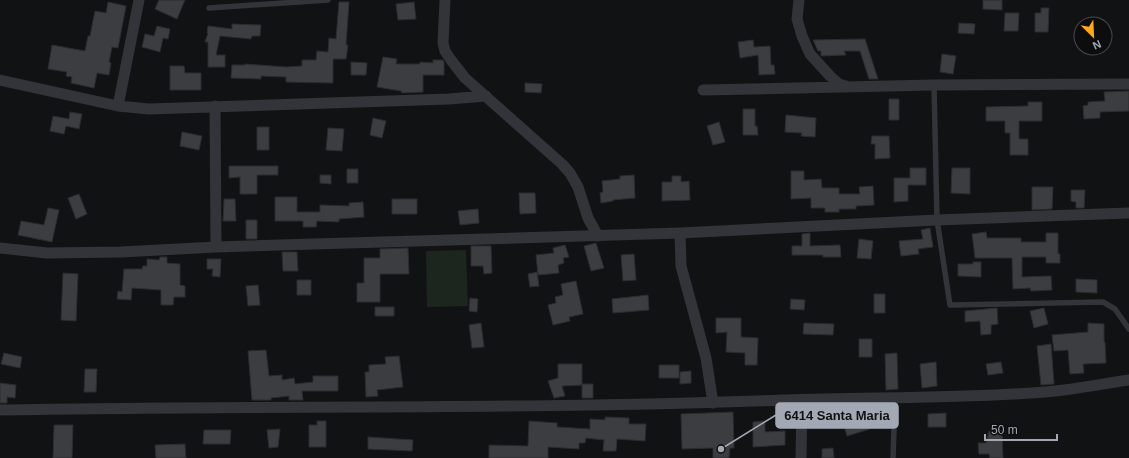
<svg xmlns="http://www.w3.org/2000/svg" width="1129" height="458" font-family="Helvetica,sans-serif">
<rect width="100%" height="100%" fill="#111213"/>
<!-- green -->
<path fill="#1d261e" d="M466,250L468,306L427,307L426,251Z"/>
<!-- building -->
<path fill="#3b3d41" stroke="#2b2c2f" d="M159,0H185L177,19L155,9Z
M983,0H1002V10L983,9Z
M108,2L126,6L118,48L112,47L109,62L111,63L109,75L97,73L94,88L71,83L72,77L66,76L67,72L48,69L52,45L85,51L88,36H90L95,11L106,13Z
M339,2H349L346,45H348L346,59H333V83L286,82V77L261,76V79L231,78L232,65H245V64L287,67L302,66V60H316L317,51L328,52L329,38L336,39Z
M414,2L416,19L398,20L396,4Z
M1041,8H1049L1048,32H1035V13H1041Z
M1005,13H1019L1018,31H1004Z
M959,23L975,24L974,34L958,33Z
M232,24L261,25L260,36H252L251,39L220,36L216,55H225V67H208V42H205L208,33H207L208,26L232,29Z
M157,26L170,29L168,39L163,38L160,52L142,47L145,34L154,36Z
M865,39L878,79H869L860,51H844L846,55L821,56V51H818L813,40Z
M753,40L754,47L770,46L771,65H774L775,74L759,75L758,55L740,58L738,42Z
M942,54L956,56L953,74L940,72Z
M383,57L397,59L396,64H420V62L433,63V60H443L444,62V75H423V92L402,93L401,91L377,87Z
M351,62L367,63L366,75H351Z
M170,66H184L185,73H201V90H170Z
M525,83L542,84L541,93L525,92Z
M1129,91V111L1100,112V118L1084,119L1083,106L1088,105V102L1105,101L1104,92Z
M889,99H899V120H889Z
M1028,102H1042V121H1019V139H1028V155H1010V133H1005V121H986V107L1028,106Z
M743,109H755V126H757L758,135H743Z
M70,112L82,114L79,129L66,126L64,134L50,131L53,116L69,119Z
M786,115L816,118L815,137L801,136L802,133L785,132Z
M373,118L386,121L382,138L370,135Z
M719,122L725,142L713,145L707,126Z
M257,127H269V150H257Z
M328,128L344,129L342,151L326,150Z
M182,132L202,136L199,150L180,146Z
M872,136H889L890,158L875,159V144H871Z
M229,166H278V175H257V194H240V177L229,178Z
M910,168H926V185H908V201L894,202V178H910Z
M952,168H970V194L951,193Z
M347,169H358V183H347Z
M791,171H804V180L821,179L822,188H839V194H860L859,187L873,186L874,205L856,206V209H839V212H825V208H811V198L791,199Z
M320,175H331V184L320,183Z
M634,175L635,198L613,200V201L601,203L600,193L603,192L602,181L620,179V176Z
M672,176H681V182L689,181L690,200L662,201V182H672Z
M1032,187H1053L1052,209L1032,210Z
M1071,190H1085L1084,208H1076V202L1071,201Z
M519,193H535L536,213L520,214Z
M79,194L87,214L76,219L68,198Z
M275,197H297V212H320V205L349,206V203L363,202L364,217L339,219V222L317,221L316,227H303V221H275Z
M224,199H235L236,221H223Z
M392,199H417V214H392Z
M48,208L59,210L52,242L18,235L21,221L44,225Z
M478,209L479,223L460,225L458,211Z
M246,220H257V239H246Z
M930,228L933,247L918,249L919,254L901,256L899,241L923,239L921,230Z
M986,232L987,238H1021V242H1046V233H1058V254H1060V263H1046V257H1022V277L1051,276L1052,290L1031,291L1030,288L1013,289L1012,258H975L972,234Z
M810,233V246L840,245L841,257H823V255H792V246H802V234Z
M859,239L873,241L871,259L857,258Z
M596,243L604,268L591,271L584,246Z
M565,245L569,257L563,258L564,263L558,265L559,273L538,275L536,255L554,253L553,248Z
M471,246H491L492,273L484,274L483,266H471Z
M408,248L409,274H380V302H357V283H364V258H380V249Z
M282,252H297L298,271H283Z
M634,254L636,280L623,281L621,255Z
M160,257H167V263L180,264V285L185,286V297H174L173,305H161V290L132,288L131,300L117,299L118,291L122,292L124,269H142L143,266H147V259L159,260Z
M207,259H221L220,277L212,276L213,269H207Z
M973,262H981V277L958,276V264H973Z
M537,272L539,286L530,287L528,274Z
M63,273L78,274L76,321L61,320Z
M1076,279L1097,280V293L1076,292Z
M297,280H311V295H297Z
M576,281L583,314L569,317L570,321L553,325L548,305L556,303L555,297L563,295L561,284Z
M258,285L260,305L248,306L246,286Z
M874,294H885V313H874Z
M648,295L649,310L613,313L612,299Z
M470,298L478,299L477,312L469,311Z
M791,299L805,300L804,310L790,309Z
M375,307H394V316H375Z
M997,308L998,324L991,325V334L981,335L980,321L965,322V311Z
M1044,308L1048,324L1034,328L1030,311Z
M716,318H741V337L758,338L757,365H745V353L726,352L727,332L716,333Z
M481,323L484,347L472,348L469,325Z
M804,323L834,324L833,335L803,334Z
M1088,323L1104,324V342H1105L1106,363L1083,364L1084,373L1070,374L1068,350L1054,351L1052,335L1088,332Z
M859,339H872V357H859Z
M1051,344L1054,384L1041,385L1037,346Z
M266,350L269,376L282,375V380L294,378L295,384L313,382V376H338V391H302L303,400H289V396L271,398V400H252L248,351Z
M4,353L22,357L20,368L1,364Z
M897,353L898,389L886,390L885,354Z
M399,356L403,387L377,390L378,396L366,397L365,372H369V365L386,364L385,357Z
M936,362L937,386L922,388L920,364Z
M1001,362L1003,373L988,375L986,364Z
M558,364H582V385L562,386L565,396L554,398L548,381L558,378Z
M659,365H679V378H659Z
M85,369H97L96,392H84Z
M691,371V383L680,384V372Z
M0,383L16,385L15,398L7,397V403H0Z
M582,384H593V398H582Z
M733,412L734,448H730L729,458H713V448L682,449L681,414Z
M946,413V427H928V414Z
M866,416L870,429L847,436L843,422Z
M605,417L629,418V424H646L645,441L617,439L616,451H603L604,440L586,438L585,443H579V449L548,447V458H489V445L528,446L529,421L557,423V427L590,429V419L605,420Z
M317,421H326V447H309V425H317Z
M765,421V432L785,431V445L753,447V422Z
M54,425H73L72,458H53Z
M280,429L278,447L269,448L267,430Z
M204,430H231L230,444H203Z
M1002,430L1003,458H990L989,454H979L978,443H986L989,431Z
M368,437L413,440L412,451L368,449Z
M185,444L186,458H156L155,445Z
M833,448L834,458H822V449Z"/>
<g fill="none" stroke-linecap="round" stroke-linejoin="round">
<!-- service -->
<path stroke="#323439" stroke-width="5.5" d="M209,8L328,0
M934,85L937,220L950,305L1103,302L1115,309L1129,329
M893,458L895,399"/>
<!-- minor -->
<path stroke="#323439" stroke-width="11" d="M445,0L443,43L445,51L451,60L465,78L562,164L570,173L578,187L588,218L598,236
M799,0L797,19L802,36L810,54L830,76L839,84L846,86
M0,80L118,106L149,109L449,99L486,96
M703,90L934,85L1129,84
M118,106L139,0
M215,106L216,247
M680,233L681,266L706,358L713,403
M0,248L47,253L121,252L216,247L680,233L937,220L1129,213
M0,410C261,405 523,410 784,400C871,397 958,399 1045,392C1073,390 1101,384 1129,380
M801,458L802,400"/>
</g>
<!-- callouts -->
<path fill="none" stroke="#a2a9b5" stroke-width="1.5" d="M721 449L776 415"/>
<circle fill="#a2a9b5" stroke="#0d0d0e" stroke-width="1.5" cx="721" cy="449" r="4"/>
<rect fill="#a2a9b5" stroke="#a2a9b5" stroke-width="1.5" x="776" y="403" width="122" height="25" rx="4"/>
<g font-size="13" text-anchor="middle" font-weight="bold" fill="#111">
<text x="837" y="420">6414 Santa Maria</text>
</g>
<!-- north arrow -->
<g transform="translate(1093 36) rotate(156)"><circle r="19" fill="#0d0d0e" stroke="#494b51"/>
<path d="M0-3L7 15L0 10L-7 15Z" fill="#ffa81e"/>
<text y="-6" font-size="11" font-weight="bold" text-anchor="middle" fill="#a2a9b5">N</text>
</g>
<!-- scale -->
<path d="M985 434v6h72v-6" fill="none" stroke="#a2a9b5" stroke-width="2"/>
<text x="991" y="434" font-size="12" fill="#a2a9b5" stroke="#0d0d0e" stroke-width="3" paint-order="stroke">50 m</text>
</svg>
